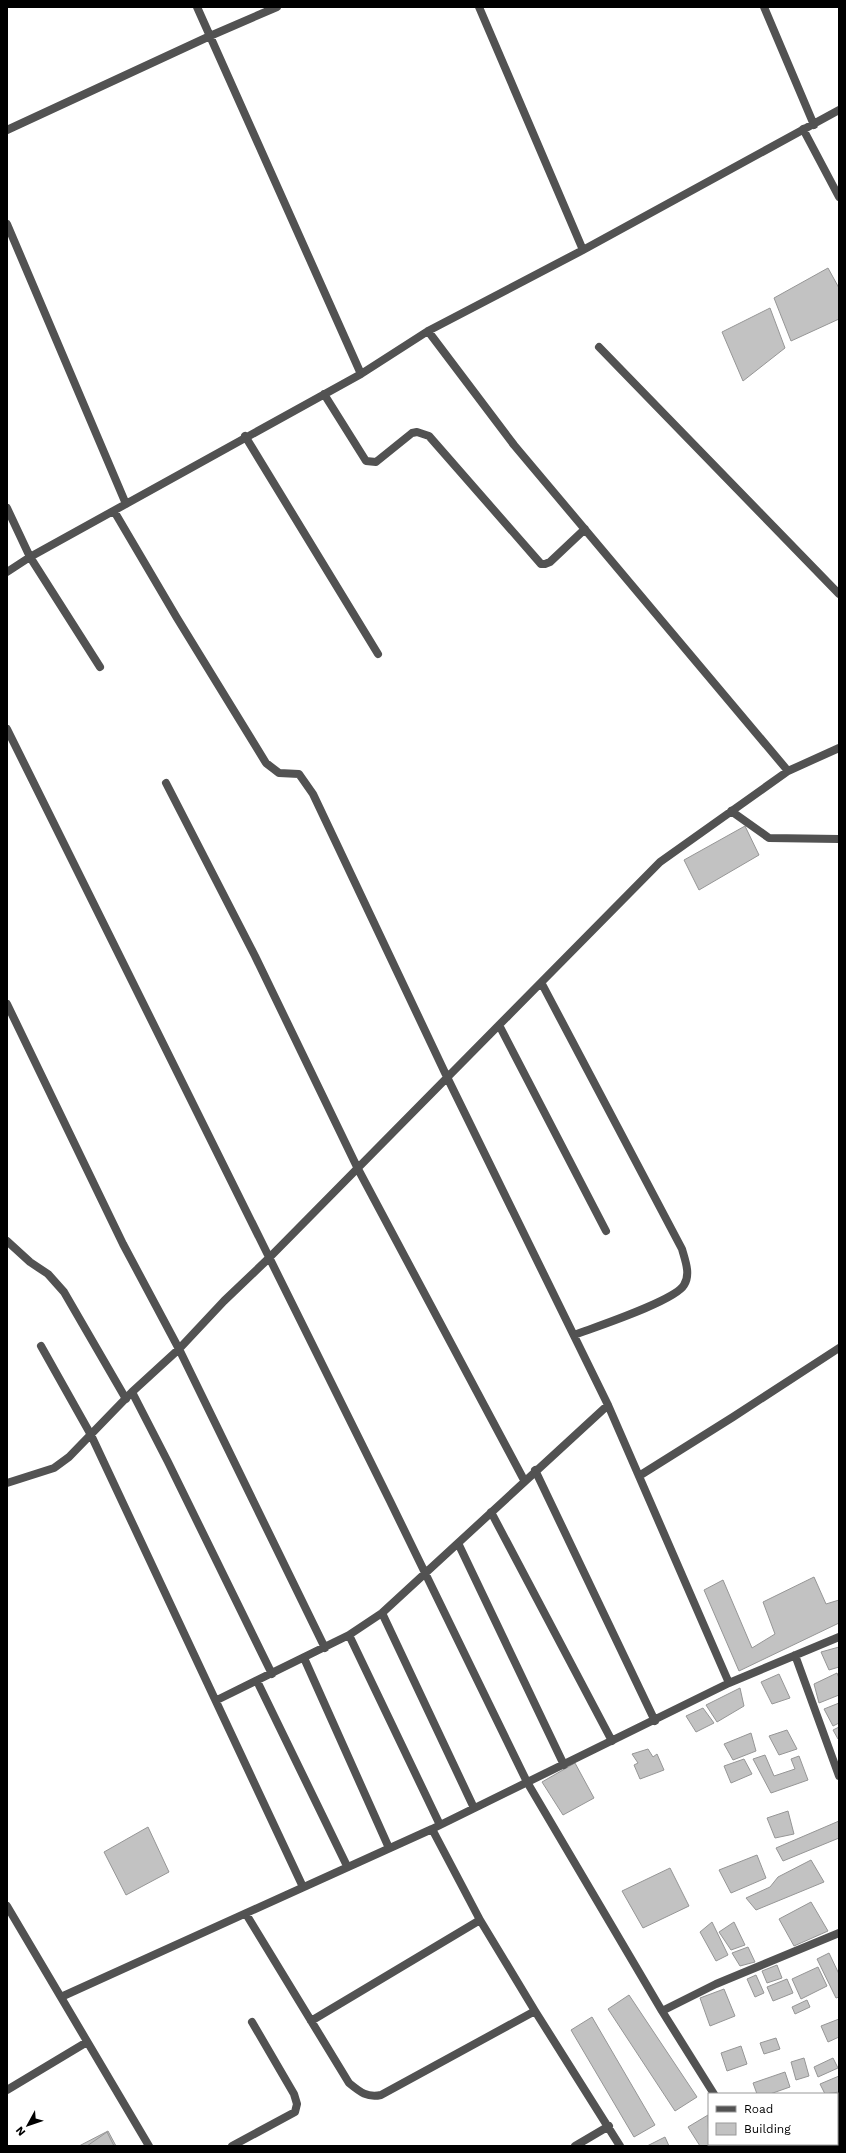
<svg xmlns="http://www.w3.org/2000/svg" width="846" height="2153" font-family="'Work Sans',sans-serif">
<rect width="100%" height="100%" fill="#fff"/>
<!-- building -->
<path fill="#c2c2c2" stroke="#969696" d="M828,268L839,288V319L791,341L774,298Z
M770,308L785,348L743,381L722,332Z
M745,826L759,855L699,890L684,860Z
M814,1577L826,1604L839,1600V1623L739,1671L704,1590L723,1580L752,1648L775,1634L763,1602Z
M839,1647V1667L829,1670L821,1652Z
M837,1673L839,1678V1695L819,1703L814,1684Z
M779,1674L790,1698L772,1704L761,1682Z
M740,1688L744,1706L717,1722L706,1705Z
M839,1703V1723L833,1726L824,1709Z
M703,1708L714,1723L696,1732L686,1716Z
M839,1727V1738L838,1739L833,1730Z
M787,1730L797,1749L779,1755L769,1736Z
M751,1733L756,1751L733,1760L724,1744Z
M648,1749L653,1757L657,1754L664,1770L640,1779L634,1765L638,1763L632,1754Z
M765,1755L774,1776L795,1769L791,1759L799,1756L808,1780L771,1793L753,1759Z
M744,1759L752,1774L731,1783L724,1766Z
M575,1763L594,1798L563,1815L542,1782Z
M788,1811L794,1834L775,1838L767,1818Z
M839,1821V1838L783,1861L776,1848Z
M148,1827L169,1872L126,1895L104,1852Z
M757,1855L766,1878L731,1893L719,1870Z
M811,1860L824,1882L756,1910L746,1898L770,1887L778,1877Z
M670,1868L689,1906L643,1928L622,1891Z
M811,1902L828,1931L794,1946L779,1919Z
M712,1922L728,1955L716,1961L700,1932Z
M734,1922L745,1945L731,1950L719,1932Z
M748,1947L755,1962L740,1966L732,1953Z
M829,1953L839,1974V1997L836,1998L817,1959Z
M777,1965L782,1978L767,1983L762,1971Z
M818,1967L827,1986L801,1999L792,1979Z
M756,1975L764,1993L755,1997L747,1979Z
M787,1979L793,1993L773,2001L767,1987Z
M724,1989L735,2016L710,2026L700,1998Z
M629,1995L697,2097L675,2111L608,2009Z
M807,2000L810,2007L795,2014L792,2007Z
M592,2017L655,2125L634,2137L571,2030Z
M839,2019V2037L828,2042L821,2026Z
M776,2038L780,2049L764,2054L760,2043Z
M741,2046L747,2064L727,2071L721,2053Z
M804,2058L809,2076L796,2080L791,2062Z
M833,2058L838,2068L818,2077L814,2067Z
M785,2072L790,2087L770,2094H757L753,2083Z
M839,2076V2092L825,2094L820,2084Z
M839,2098V2122L837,2123V2100Z
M708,2115L709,2144H726L727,2146H700L688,2127Z
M108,2131L116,2146H79Z
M107,2132L114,2146H87Z
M665,2137L669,2146H647Z
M772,2144H800L797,2146H773Z"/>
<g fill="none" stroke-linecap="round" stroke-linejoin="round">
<!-- minor -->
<path stroke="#525252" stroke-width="8" d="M197,7L361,374
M479,7L583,250
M764,7L814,125
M803,129L839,197
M7,130L210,36L277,7
M7,224L126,504
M428,331L514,445L788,771
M599,347L839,594
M324,394L366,461L376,462L412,433L417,432L429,436L541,564H545L550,562L585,529
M245,436L378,654
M7,508L30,557L100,667
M114,511L177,618L266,763L279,773L299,774L313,794L447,1077L608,1405L729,1683
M7,572L30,557L361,374L428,331L583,250L839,110
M7,729L390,1501L527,1782L662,2011L714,2094
M166,783L255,956L358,1169L524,1480
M731,811L769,838L839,839
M542,984L682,1249C685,1260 691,1274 684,1285C675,1301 595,1327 574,1335
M7,1004L123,1244L179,1349L325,1648
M499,1025L606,1231
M7,1241L30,1262L48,1274L64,1292L126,1399
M41,1346L91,1435L303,1887
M132,1392L168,1462L272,1674
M535,1470L655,1721
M639,1476L733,1417L839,1348
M7,1483L54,1468L69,1457L132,1392L179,1349L224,1301L268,1259L660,862L788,771L839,748
M491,1512L612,1741
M458,1543L564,1765
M382,1613L474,1808
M349,1635L440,1825
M795,1655L839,1776
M304,1658L389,1848
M257,1681L347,1866
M217,1700L349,1635L382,1613L608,1405
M432,1829L480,1920L535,2011L620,2146
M7,1906L149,2146
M246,1914L349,2083C360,2092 367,2098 381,2095L535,2011
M61,1997L432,1829L729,1683L839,1637
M662,2011L716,1984L839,1933
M311,2021L480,1920
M7,2090L87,2042
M746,2144L747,2146
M232,2146L295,2112L297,2104L294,2094L252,2022
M575,2146L609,2126"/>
</g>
<!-- border -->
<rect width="846" height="2153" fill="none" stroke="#000000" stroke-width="16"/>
<!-- legend -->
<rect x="708" y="2093" width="130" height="52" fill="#ffffff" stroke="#999999"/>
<rect x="716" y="2106" width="20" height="6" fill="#525252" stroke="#999999"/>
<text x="744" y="2113" font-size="12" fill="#000000">Road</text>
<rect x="716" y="2123" width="20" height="12" fill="#c2c2c2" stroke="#999999"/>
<text x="744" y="2133" font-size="12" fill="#000000">Building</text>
<!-- north arrow -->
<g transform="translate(28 2125) rotate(230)" stroke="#ffffff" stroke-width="3" paint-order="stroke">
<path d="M0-3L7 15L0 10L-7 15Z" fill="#000000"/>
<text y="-6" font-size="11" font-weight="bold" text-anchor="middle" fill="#000000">N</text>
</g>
</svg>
